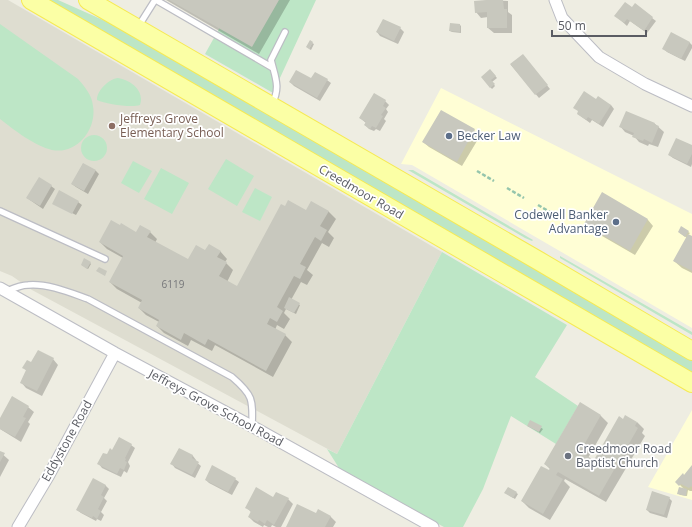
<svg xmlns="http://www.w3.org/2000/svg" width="692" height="527" font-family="'Open Sans',sans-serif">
<rect width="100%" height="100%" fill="#eeede2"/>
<!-- commercial -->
<path fill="#fffed5" d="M441,88L692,214V328L412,165L401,164Z
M692,410V500L648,487Z"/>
<!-- education -->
<path fill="#deddd0" d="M0,0H8L442,252L337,454L32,290L12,276L0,271Z"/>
<!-- green -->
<path fill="#bde6c6" d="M48,0H58L121,28L692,359V373Z
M235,0H316L273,93L205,54Z
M0,24L78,79C85,87 92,95 93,106C97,129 77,155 52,150C35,146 14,130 0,119Z
M118,78C131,80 145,91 140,105C131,108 106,104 97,100C97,90 109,79 118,78Z
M81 148a13 13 0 1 1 26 0a13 13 0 1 1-26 0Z
M226,159L254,176L237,206L208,189Z
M133,161L152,171L139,193L121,183Z
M161,168L189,183L172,214L144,199Z
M408,170H413L533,240L532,241L525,238Z
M255,188L272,197L260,221L242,212Z
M442,252L567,325L535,377L578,406L556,444L511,416L483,489L463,527H444L345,474L339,468L327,449L337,454Z
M560,256L692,332V335L560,258Z"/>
<!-- shadow -->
<path fill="#0003" d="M166,0H290L259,54Z
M487,0L508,1V12L512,15V33H494L488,28V17L481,18L476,12Z
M635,5L656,21L647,33L630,21L627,26L616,16L632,8Z
M460,25L461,26V33L452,32L450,31Z
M400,28L404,32L398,44L380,36L377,32Z
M689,42L692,45V48L685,61L667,52L664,49Z
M312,43L314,44L311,50L309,49Z
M526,59L550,89L539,98L511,65Z
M490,70L497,78L492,82L495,86L492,89L482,77Z
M327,80L331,83L320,101L294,86L290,82Z
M596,100L611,105L614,109L603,127L592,120L590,123L578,114L579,112L578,111Z
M385,101L389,105L386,109L388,112L384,119L386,121L380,131L376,129L374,131L369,129L365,125L366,123L360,118Z
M441,111L474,130L480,136L462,166L429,147L423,142Z
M654,123L664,132L658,147L649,144L648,146L639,142L634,136L625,132L620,126Z
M692,146V164L691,167L673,158L669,155Z
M83,164L96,171L99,174L88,194L76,187L72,184Z
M51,186L55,189L43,209L27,198Z
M603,194L648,220L653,226L635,255L590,229L585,224Z
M78,202L82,205L76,215L56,205Z
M328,211L336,219L328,232L334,238L329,247L322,243L307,270L313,275L307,285L301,282L291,300L300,305L296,314L286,309L284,313L290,319L284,329L277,325L275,330L285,335L292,342L273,377L215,345L212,351L191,340L188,346L164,333L157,326L159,322L146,315L139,308L142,303L117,289L110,282L123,258L107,249L100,242L137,233L150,232L157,239L155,243L188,261L206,251H220L227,259L225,262L233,270L227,282L237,287L307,212Z
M688,232L690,233L688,235L692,238V273L682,268L674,261L687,238L680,233Z
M90,263L91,264L88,269L82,265Z
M53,359L58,365L42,396L26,388L21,382L27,371L24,368L32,364Z
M580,404L601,416L608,423L588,458L594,461L637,422L644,429L642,433L645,436L606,502L565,479L564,481L570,487L550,520L529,508L522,501L551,470L545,464Z
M28,407L34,412L28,422L30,424L21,442L0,429V420Z
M530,421L543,429L540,433L528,426Z
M131,445L135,448L128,462L130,466L127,473L124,471L121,477L102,468L99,464L108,456Z
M179,449L193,456L196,460L195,461L201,466L195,478L175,468L172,464Z
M0,452L9,460L0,477Z
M692,466V491H690L688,490L687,496L680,495L679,494L684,489L677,482L685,476Z
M235,479L239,482L232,495L209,483L206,480Z
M105,485L109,489L104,498L107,501L101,512L104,515L101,521L97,519L96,521L81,513L77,510Z
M508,488L518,494L515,499L507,494Z
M274,498L288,499L293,504L281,527H276L272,525L271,527H268L264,525L263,527L254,522L249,517L252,513L247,508Z
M669,498L672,501L667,518L650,513L647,510Z
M316,515L330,516L336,522L333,527H287Z"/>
<!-- building -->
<path fill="#c8c8be" d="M169,0H279L252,47Z
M486,0H503L504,9H507V28H487V12L475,13L474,1Z
M625,2L632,7L635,3L653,17L644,31L627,19L624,23L614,16Z
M383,19L401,27L394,41L376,32Z
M450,23L460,24V32L449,31Z
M671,32L690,42L681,59L662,49Z
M310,40L313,42L309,49L306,47Z
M523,54L548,85L535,95L510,64Z
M490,69L496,76L491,80L495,84L490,88L481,77Z
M296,70L311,78L315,72L328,79L317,98L289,82Z
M584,91L596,99L598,96L611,105L599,124L588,117L586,120L577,114L578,111L573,108Z
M374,93L386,100L383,106L386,108L381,115L383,116L376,128L372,126L370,129L364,125L366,122L359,118Z
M441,110L475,129L457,162L422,142Z
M626,111L655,123L654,124L659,126L652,143L644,139L643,141L632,137L634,133L619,127Z
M676,138L692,145V154L687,164L668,155Z
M83,163L96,170L84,191L71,184Z
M39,177L52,185L40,206L26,198Z
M59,190L79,201L72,214L52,204Z
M602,192L648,219L630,251L584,224Z
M288,200L306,210L311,201L329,211L320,226L327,230L321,241L315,237L300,264L306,267L300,279L294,276L277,307L283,311L277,322L270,318L267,324L286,334L266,371L208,339L205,345L184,333L181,340L156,326L159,320L138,308L142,300L109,282L123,256L99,242L111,220L120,225L121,223L136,232L140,225L151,231L147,237L188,259L196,245L205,250L209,244L221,251L217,257L227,262L219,276L237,286L281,204L285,206Z
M681,226L689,231L685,237L678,232Z
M688,234L692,236V271L673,261Z
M84,258L91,262L87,269L81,265Z
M99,267L107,271L105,276L96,271Z
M289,297L300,303L294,313L284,308Z
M38,350L54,358L37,391L20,383L26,370L22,368L27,360L31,362Z
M12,396L29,406L23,417L26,418L15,437L0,429V418Z
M580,402L601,415L580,452L594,460L619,416L623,419L625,415L637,422L635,426L638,428L599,496L558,472L556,475L563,479L543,514L521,501L541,466L549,470L550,468L544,464Z
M530,420L542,426L539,432L527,426Z
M119,437L132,444L125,458L126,459L125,461L127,462L124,470L120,468L117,474L97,464L103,453L107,454L110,448L112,450Z
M179,448L193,455L192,458L199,462L192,475L170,464Z
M0,451L5,453L0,462Z
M212,465L236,478L228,492L205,480Z
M692,465V487L691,486L689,488L681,484L679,486L675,482L683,473L684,475Z
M93,478L106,485L101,495L104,497L98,509L101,511L97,519L93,516L92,518L76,510Z
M256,487L273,497L276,492L289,498L274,525L267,520L265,524L259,520L258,522L248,517L251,511L245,508Z
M508,487L517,492L513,498L504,493Z
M679,487L687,489L686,496L677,494Z
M652,491L670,497L664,515L646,510Z
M297,504L316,513L318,509L331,516L325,527H286Z"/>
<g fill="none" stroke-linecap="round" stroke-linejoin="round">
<defs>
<path id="service" d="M156,0L273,68
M138,27L155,0
M272,104C281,87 275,77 271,60L285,32
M0,211L105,259
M7,291C14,288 21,285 28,285C47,283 71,293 88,299L232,377C253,395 253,399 252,427"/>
<path id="minor" d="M555,0L562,18L599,57L645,84L692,106
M0,288L115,353L257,429L433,527
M18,527L49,475L115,353"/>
<path id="primary" d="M31,0L692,383
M88,0L539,261L692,351"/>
</defs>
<!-- service casing -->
<use href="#service" stroke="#bcbdc4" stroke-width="8"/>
<!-- minor casing -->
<use href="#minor" stroke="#bcbdc4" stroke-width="13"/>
<!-- primary casing -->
<use href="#primary" stroke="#f6ea53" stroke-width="20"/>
<!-- path -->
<path stroke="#95c5ac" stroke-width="2.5" stroke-dasharray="4 2" stroke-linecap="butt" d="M477,171L494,181
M507,188L524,198
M538,205L555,215"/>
<!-- service -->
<use href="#service" stroke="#fff" stroke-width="5.5"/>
<!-- minor -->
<use href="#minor" stroke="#fff" stroke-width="11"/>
<!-- primary -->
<use href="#primary" stroke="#fbffa5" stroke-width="18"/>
</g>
<!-- markers -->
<circle fill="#8d6e63" stroke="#fff" stroke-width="1.5" cx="112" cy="126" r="4"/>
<g fill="#5c6f8a" stroke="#fff" stroke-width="1.5">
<circle cx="449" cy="136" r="4"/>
<circle cx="616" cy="222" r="4"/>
</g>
<circle fill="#6b7280" stroke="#fff" stroke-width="1.5" cx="568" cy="456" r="4"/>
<g text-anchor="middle" stroke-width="3.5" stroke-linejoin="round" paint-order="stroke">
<!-- number labels -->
<g font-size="10" fill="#76777a">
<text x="173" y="288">6119</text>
</g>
<!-- education labels -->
<g font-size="12" fill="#785e54" stroke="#fff" text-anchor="start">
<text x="120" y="123">Jeffreys Grove<tspan x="120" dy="14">Elementary School</tspan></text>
</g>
<!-- service labels -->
<g font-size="12" fill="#4e5e75" stroke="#fff" text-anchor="start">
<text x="457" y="140">Becker Law</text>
<text x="608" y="219" text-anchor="end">Codewell Banker<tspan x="608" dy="14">Advantage</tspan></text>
</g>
<!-- street labels -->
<g font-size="12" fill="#5a5c63" stroke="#fff">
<text transform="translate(361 192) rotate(30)" y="4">Creedmoor Road</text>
<text transform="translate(216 408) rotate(28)" y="4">Jeffreys Grove School Road</text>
<text transform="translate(67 441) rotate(-61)" y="4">Eddystone Road</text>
</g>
<!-- worship labels -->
<g font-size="12" fill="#5b616d" stroke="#fff" text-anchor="start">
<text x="576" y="453">Creedmoor Road<tspan x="576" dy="14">Baptist Church</tspan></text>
</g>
</g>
<!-- scale -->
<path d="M552 30v6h94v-6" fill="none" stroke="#5a5c63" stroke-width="2"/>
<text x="558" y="30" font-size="12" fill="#5a5c63" stroke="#ffffff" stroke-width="3" paint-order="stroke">50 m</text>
</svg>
